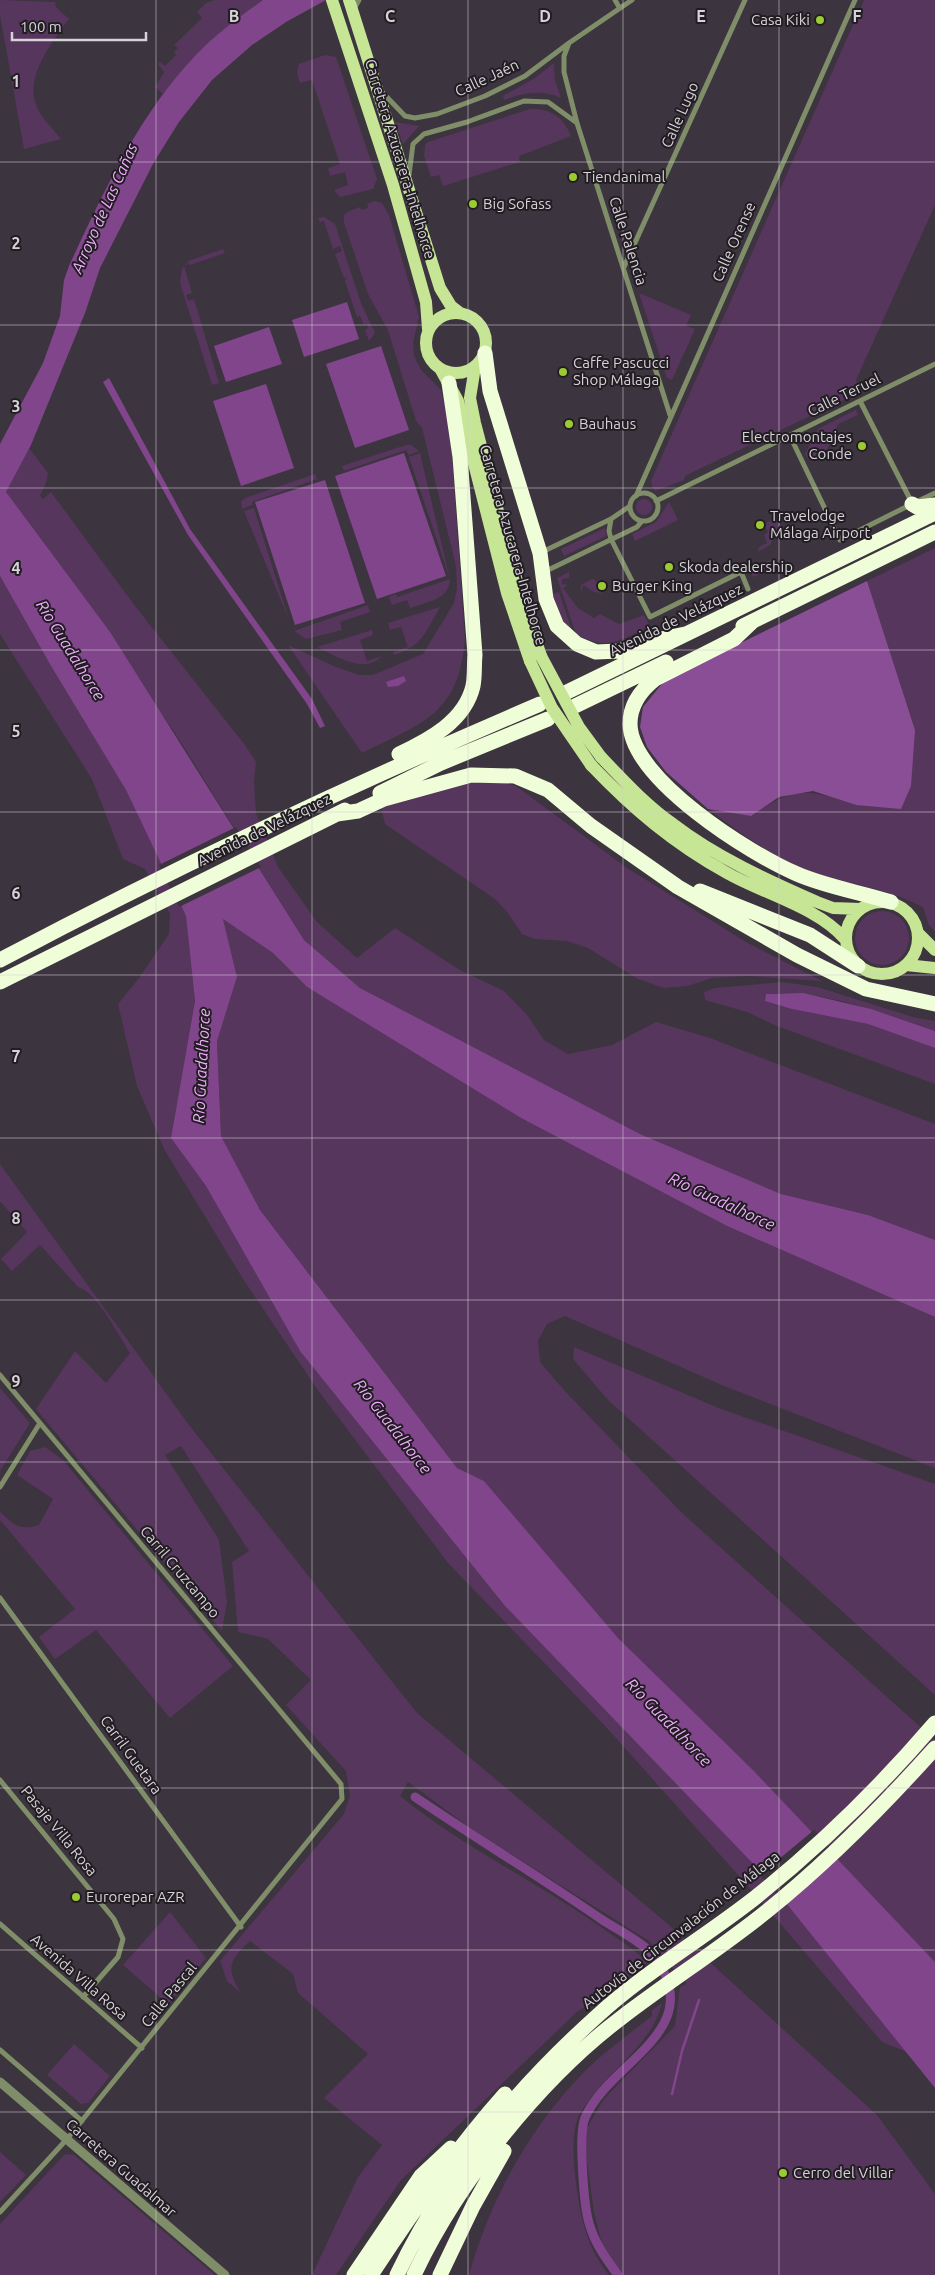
<svg xmlns="http://www.w3.org/2000/svg" width="935" height="2275" font-family="Ubuntu,sans-serif">
<rect width="100%" height="100%" fill="#3c343e"/>
<!-- green -->
<path fill="#57365d" d="M0,0L55,2L56,7L69,19C53,41 25,75 36,105C39,115 55,131 61,139L24,149L0,15Z
M215,0H263C225,27 192,57 163,94L155,87L164,72L158,64L160,62L165,66L176,55L174,52L178,48L174,45L202,18L197,12L206,3Z
M864,0H935V205L856,380L860,392L685,476L684,480L655,491L652,487L651,481Z
M325,55L336,57L377,179L373,189L340,197L334,190L348,185L345,172L330,176L328,168L340,164L312,80L300,83C297,76 296,71 299,64Z
M554,63L555,80L561,98C541,89 523,93 504,100L503,96L535,78Z
M530,109C550,108 564,117 571,136L519,156L520,162L443,186L439,175L431,177L424,156L425,144L428,142Z
M395,122L419,126L403,144Z
M375,201L382,203L389,215L419,317L413,343L414,356L421,370L441,390L450,426L465,639C459,714 423,723 362,753L288,645L336,667L359,675H373L423,654L454,603L457,588L456,566L422,428L416,421L388,330L368,294L344,223V215L347,212L360,207L361,210L368,208L367,204Z
M324,217L335,224L361,303L375,333L369,341L365,330L368,328L367,324L364,325L360,316L357,317L345,281L347,277L344,278L335,254L342,251L340,246L333,249L324,221L320,222L318,218Z
M223,249L225,253L190,265L188,261Z
M187,262L188,264L184,266L192,293L186,295L188,301L194,299L219,383L212,385L180,283L182,269Z
M639,293L691,315L686,326L695,329L672,380L667,378Z
M856,410L858,415L838,424L827,450L808,459L805,454L818,429Z
M406,445H411L419,451L409,455L406,450L344,471L342,466Z
M29,448L48,473L46,483L40,496L43,499L51,492L135,606L245,745L256,762L254,782L256,813L278,867L317,922L357,958L395,928L460,970L504,991L527,1015L544,1040L568,1054L612,1045L656,1022L710,1038L935,1124V1240L868,1215L781,1194L640,1134L360,988L304,940L177,736L6,492Z
M420,453L450,579C450,600 426,602 410,608L407,600L392,605L389,597L396,594L397,597L450,579L409,457Z
M315,474L317,479L252,502V505L242,509L241,502L245,498Z
M636 507a8 8 0 1 1 16 0a8 8 0 1 1-16 0Z
M669,502L678,520L635,541L632,534L656,522Z
M254,508L289,620L244,511Z
M784,514L770,545L758,552L759,547L767,543L764,535L768,532L764,524Z
M605,528L606,536L564,556L561,549Z
M935,548V932L929,925L923,907C885,887 842,884 802,868C768,854 738,832 709,809L751,816C797,785 806,789 856,805L915,730L867,581Z
M770,560L779,564L754,577L749,572Z
M569,572V578L562,579V584L568,585L563,588L578,608L594,618L600,614L619,624L644,615L650,626C620,641 607,651 576,634L557,578Z
M0,576L51,666L126,790L186,916L195,1001L171,1138L206,1186L300,1351L505,1606L761,1872L907,2052L882,2042L748,1886L607,1728L448,1563L317,1389L243,1279L164,1149L137,1086L118,1004L139,978L169,934L170,914L145,869L123,859L92,779L0,634Z
M592,579L595,580L602,593L594,592L583,585L581,593V585Z
M559,592L572,631L563,621L552,594Z
M368,605L370,612L340,622L342,630L306,639L294,631Z
M440,607C426,631 423,646 394,655L393,652L408,647L401,627L390,630L388,623Z
M372,630L373,635L360,640L367,661L382,656C364,675 336,656 317,647Z
M491,780L516,786L627,868L746,942L822,981L749,976L712,978L687,986L664,988L638,979L588,948L567,941L535,939L522,934L508,913L495,899L385,824L381,808C418,795 452,784 491,780Z
M855 938a27 27 0 1 1 54 0a27 27 0 1 1-54 0Z
M223,919L273,953L307,987L521,1118L727,1226L935,1317V1468L724,1386L565,1316L547,1324L538,1341L540,1362L563,1389L681,1512L935,1740V1962L754,1771L618,1638L484,1481L457,1468L260,1210L221,1136L217,1041L237,977Z
M783,982L817,987L913,1017L935,1021V1031C881,1013 824,989 766,994L765,1000L792,1009L868,1024L935,1048V1084L777,1026L747,1012L705,1000L704,992L715,988Z
M0,1164L189,1425L417,1713L669,1925L877,2115L935,2194V2275H623L603,2248L594,2212L586,2154L585,2131L604,2099L675,2026L680,1987L687,1984L649,1941L476,1832L408,1782L400,1796C460,1845 531,1879 595,1923C612,1935 632,1947 647,1962L604,1996L578,2011L401,2180L336,2275H312L358,2177L382,2145L324,2098L368,2054L298,1993L293,1974L250,1941C229,1961 226,1966 240,1992L227,1981L220,1961L344,1814L350,1796L346,1771L286,1705L311,1680L268,1639L238,1632L232,1562L249,1551L181,1446L165,1455L219,1540L227,1602L222,1631L36,1409L75,1351L106,1383L130,1353C120,1337 96,1291 78,1287L40,1245L12,1271L1,1259L27,1232L0,1201Z
M574,1347L721,1409L935,1484V1695L608,1400L573,1359Z
M0,1388L30,1423L0,1471Z
M45,1447L63,1460L233,1666L170,1718L96,1630L55,1659L39,1637L75,1609L0,1520V1512C15,1525 19,1531 39,1525L53,1499L17,1475L30,1451Z
M170,1912L206,1958L168,2004L123,1965Z
M662,2003C652,2044 614,2066 590,2099C587,2104 582,2109 579,2115C570,2136 574,2168 577,2190C582,2223 588,2249 609,2275H469C490,2199 531,2125 587,2069C607,2050 630,2033 652,2016V2010Z
M74,2044L110,2076L88,2103L81,2104L47,2075Z
M0,2152L26,2175L0,2202Z
M68,2154L74,2155L215,2275H0V2224L64,2155Z"/>
<!-- forest -->
<path fill="#8a4e96" d="M867,581L915,730L911,786L901,809L856,805L813,791L779,797L751,816L708,809L666,772L647,747L640,727L643,707L665,680Z"/>
<!-- water -->
<path fill="#81458c" d="M263,0H326L286,22L252,45L212,80L179,122L154,162L100,268L85,313L31,445L6,492L110,632L304,940L360,988L640,1134L781,1194L868,1215L935,1240V1317L727,1226L521,1118L307,987L273,953L223,919L237,977L217,1041L221,1136L260,1210L457,1468L484,1481L618,1638L754,1771L935,1962V2088L761,1872L505,1606L300,1351L206,1186L171,1138L195,1001L186,916L126,790L51,666L0,576V444L43,363L60,316L64,280L69,266C103,193 139,114 196,55C216,34 239,17 263,0Z
M347,302L359,339L304,357L292,320Z
M269,327L282,364L226,382L214,346Z
M381,346L409,430L355,448L326,364Z
M109,378L190,529L312,699L325,726L320,728L307,704L188,535L103,382Z
M266,384L294,468L241,486L213,401Z
M404,453L446,576L377,599L335,476Z
M325,480L365,603L295,625L255,502Z
M404,676L406,681L398,686L388,687L386,682Z
M803,993L871,1009L935,1031V1048L868,1024L792,1009L765,1001L766,994Z"/>
<!-- pier -->
<path fill="#3c343e" d="M236,827L261,867L179,907L159,865Z
M814,1830L837,1855L782,1901L760,1875Z"/>
<g fill="none" stroke-linecap="round" stroke-linejoin="round">
<!-- stream -->
<path stroke="#81458c" stroke-width="2.5" d="M672,2094L682,2051L699,2000"/>
<!-- canal -->
<path stroke="#81458c" stroke-width="9" d="M415,1797C477,1839 540,1877 601,1919C616,1929 644,1943 654,1956C710,2031 608,2062 585,2118C578,2133 584,2206 589,2223C594,2242 606,2259 618,2275"/>
<!-- minor -->
<path stroke="#7f8e68" stroke-width="5" d="M615,0L619,7
M354,9L359,0
M569,43L564,56V72L577,123L670,415
M382,92L405,116L415,118L437,114L485,96L525,76L569,43L632,0
M409,175L413,144L424,134L467,122L524,101L548,102L577,123
M624,267L745,0
M860,401L911,501
M790,436L840,540L910,505
M630 507a14 14 0 1 1 28 0a14 14 0 1 1-28 0Z
M636,496L855,0
M656,501L935,364
M918,501L935,493
M611,519L609,531L611,539L650,617L741,572L748,589
M542,552L611,519L630,506
M544,572L637,527L642,521
M0,1375L341,1784L342,1799L67,2139L0,2212
M0,1487L40,1423
M0,1598L241,1927
M0,1780L114,1919L123,1939L118,1957L83,1997
M0,1924L142,2048
M0,2050L82,2121"/>
<!-- tertiary -->
<path stroke="#7f8e68" stroke-width="9" d="M0,2082L225,2275"/>
<!-- primary -->
<path stroke="#c6e595" stroke-width="12" d="M332,0L393,185L426,302L428,329
M349,0L440,288L451,306L460,313
M426 343a30 30 0 1 1 60 0a30 30 0 1 1-60 0Z
M475,367L470,398L475,423L518,588L541,656
M441,370L458,401L507,593L530,661
M601,757C624,781 646,805 673,824C716,857 767,880 817,902L833,908L860,909
M591,765C633,809 673,843 727,873C764,894 817,907 845,939
M846 938a36 36 0 1 1 72 0a36 36 0 1 1-72 0Z
M919,934L935,950
M906,965L935,968"/>
<!-- motorway -->
<path stroke="#effed9" stroke-width="15" d="M485,353L490,391L540,553L546,599L557,626L577,644L596,652L619,651L642,643L685,634
M912,504L917,507L935,505
M752,622L734,639L655,679C641,690 630,705 630,724C631,779 750,854 797,874C827,887 860,892 891,902
M743,626L935,532
M567,692L935,513
M575,706L666,662
M399,754C429,740 465,721 473,686C475,676 474,665 475,655L460,457L449,383
M380,793L441,763L548,719
M337,814L358,811L384,799L471,775L515,776L548,790L591,826L678,887L797,955L866,989L935,1004
M700,891L810,935L858,966
M0,960C176,867 357,782 540,704
M0,982L345,810
M354,2275L421,2176L451,2148
M371,2275C412,2212 455,2150 505,2094
M397,2275C444,2176 515,2090 596,2017C645,1972 704,1938 756,1897C821,1845 881,1786 935,1723
M414,2275C457,2183 540,2079 621,2018C669,1981 720,1949 767,1911C828,1862 883,1806 935,1748
M440,2275L473,2206L504,2151"/>
<!-- primary-bridge -->
<path stroke="#c6e595" stroke-width="12" d="M541,656L579,727L601,757
M530,661L552,708L591,765"/>
</g>
<!-- grid -->
<path fill="none" stroke="#d7d2d8" stroke-width="1" stroke-opacity="0.55" d="M156,0V2275M312,0V2275M468,0V2275M623,0V2275M779,0V2275M0,162H935M0,325H935M0,488H935M0,650H935M0,812H935M0,975H935M0,1138H935M0,1300H935M0,1462H935M0,1625H935M0,1788H935M0,1950H935M0,2112H935"/>
<!-- markers -->
<g fill="#9cca32" stroke="#211d22" stroke-width="2">
<circle cx="820" cy="20" r="5"/>
<circle cx="573" cy="177" r="5"/>
<circle cx="473" cy="204" r="5"/>
<circle cx="563" cy="372" r="5"/>
<circle cx="569" cy="424" r="5"/>
<circle cx="862" cy="446" r="5"/>
<circle cx="760" cy="525" r="5"/>
<circle cx="669" cy="567" r="5"/>
<circle cx="602" cy="586" r="5"/>
<circle cx="76" cy="1897" r="5"/>
<circle cx="783" cy="2173" r="5"/>
</g>
<g text-anchor="middle" stroke-width="4" stroke-linejoin="round" paint-order="stroke">
<!-- poi labels -->
<g font-size="15" fill="#d7d2d8" stroke="#211d22" text-anchor="start">
<text x="810" y="25" text-anchor="end">Casa Kiki</text>
<text x="583" y="182">Tiendanimal</text>
<text x="483" y="209">Big Sofass</text>
<text x="573" y="368">Caffe Pascucci<tspan x="573" dy="17">Shop Málaga</tspan></text>
<text x="579" y="429">Bauhaus</text>
<text x="852" y="442" text-anchor="end">Electromontajes<tspan x="852" dy="17">Conde</tspan></text>
<text x="770" y="521">Travelodge<tspan x="770" dy="17">Málaga Airport</tspan></text>
<text x="679" y="572">Skoda dealership</text>
<text x="612" y="591">Burger King</text>
<text x="86" y="1902">Eurorepar AZR</text>
<text x="793" y="2178">Cerro del Villar</text>
</g>
<!-- street labels -->
<g font-size="15" fill="#d7d2d8" stroke="#211d22">
<text transform="translate(487 78) rotate(-25)" y="5">Calle Jaén</text>
<text transform="translate(680 115) rotate(-66)" y="5">Calle Lugo</text>
<text transform="translate(400 159) rotate(73)" y="5">Carretera Azucarera-Intelhorce</text>
<text transform="translate(628 241) rotate(72)" y="5">Calle Palencia</text>
<text transform="translate(734 242) rotate(-66)" y="5">Calle Orense</text>
<text transform="translate(844 395) rotate(-26)" y="5">Calle Teruel</text>
<text transform="translate(513 545) rotate(74)" y="5">Carretera Azucarera-Intelhorce</text>
<text transform="translate(676 620) rotate(-26)" y="5">Avenida de Velázquez</text>
<text transform="translate(264 830) rotate(-26)" y="5">Avenida de Velázquez</text>
<text transform="translate(180 1572) rotate(50)" y="5">Carril Cruzcampo</text>
<text transform="translate(131 1755) rotate(54)" y="5">Carril Guetara</text>
<text transform="translate(59 1831) rotate(51)" y="5">Pasaje Villa Rosa</text>
<text transform="translate(681 1930) rotate(-38)" y="5">Autovía de Circunvalación de Málaga</text>
<text transform="translate(79 1977) rotate(41)" y="5">Avenida Villa Rosa</text>
<text transform="translate(169 1995) rotate(-51)" y="5">Calle Pascal</text>
<text transform="translate(121 2168) rotate(41)" y="5">Carretera Guadalmar</text>
</g>
<!-- water labels -->
<g font-size="16" font-style="italic" fill="#f0aefc" stroke="#211d22">
<text transform="translate(104 208) rotate(-66)" y="6">Arroyo de Las Cañas</text>
<text transform="translate(71 650) rotate(58)" y="6">Río Guadalhorce</text>
<text transform="translate(201 1066) rotate(-87)" y="6">Río Guadalhorce</text>
<text transform="translate(722 1201) rotate(25)" y="6">Río Guadalhorce</text>
<text transform="translate(393 1426) rotate(52)" y="6">Río Guadalhorce</text>
<text transform="translate(669 1722) rotate(46)" y="6">Río Guadalhorce</text>
</g>
</g>
<g font-size="16" text-anchor="middle" font-weight="bold" fill="#d7d2d8" stroke="#211d22" stroke-width="4" stroke-linejoin="round" paint-order="stroke">
<text x="234" y="22">B</text>
<text x="390" y="22">C</text>
<text x="545" y="22">D</text>
<text x="701" y="22">E</text>
<text x="857" y="22">F</text>
<text x="16" y="87">1</text>
<text x="16" y="249">2</text>
<text x="16" y="412">3</text>
<text x="16" y="574">4</text>
<text x="16" y="737">5</text>
<text x="16" y="899">6</text>
<text x="16" y="1062">7</text>
<text x="16" y="1224">8</text>
<text x="16" y="1387">9</text>
</g>
<!-- scale -->
<path d="M12 32v8h134v-8" fill="none" stroke="#d7d2d8" stroke-width="2.5"/>
<text x="20" y="32" font-size="15" fill="#d7d2d8" stroke="#211d22" stroke-width="4" paint-order="stroke">100 m</text>
</svg>
